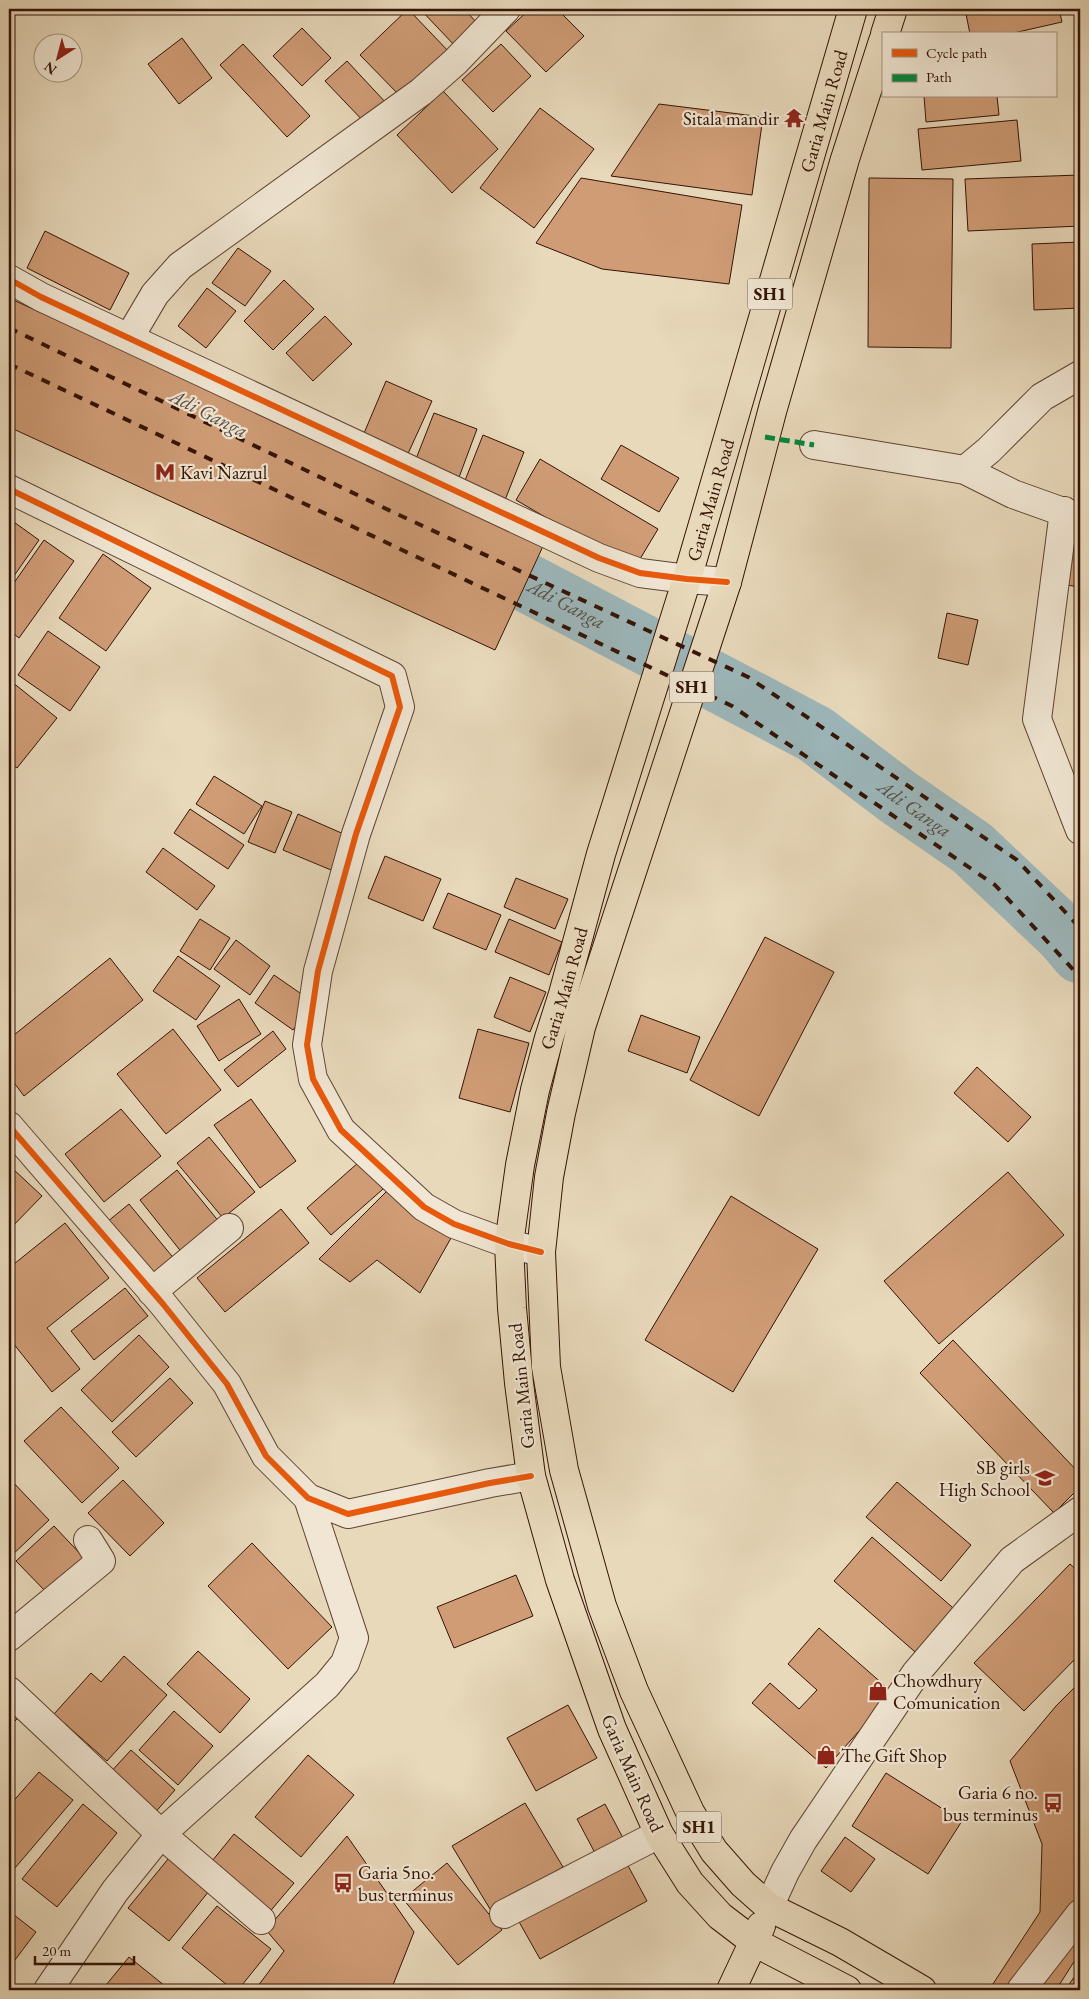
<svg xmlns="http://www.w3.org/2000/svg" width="1089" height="1999" font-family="'EB Garamond',serif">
<rect width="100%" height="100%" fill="#e8d9bb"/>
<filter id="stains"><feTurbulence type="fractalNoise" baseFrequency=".004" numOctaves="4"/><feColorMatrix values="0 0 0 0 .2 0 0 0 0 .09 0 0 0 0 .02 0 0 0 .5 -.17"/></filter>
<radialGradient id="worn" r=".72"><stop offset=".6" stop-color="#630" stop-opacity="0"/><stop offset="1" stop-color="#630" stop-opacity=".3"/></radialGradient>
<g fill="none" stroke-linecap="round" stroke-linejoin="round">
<!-- river -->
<path stroke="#9cb7bb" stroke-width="59" id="s1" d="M455,545L815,734L898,797L972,848L1063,934L1080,954"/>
</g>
<!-- building -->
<path fill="#cf9c76" stroke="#341305" d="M408,9L451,54L403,99L360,55Z
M420,9H464L479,25L456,47Z
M530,9H557L584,36L546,72L506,31Z
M965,9H1059L1062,22L1009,34H970Z
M302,28L331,58L302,86L273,56Z
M182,38L212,78L179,104L148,64Z
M243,44L310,116L287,137L220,65Z
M501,44L531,76L493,112L462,80Z
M347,61L388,105L367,125L325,81Z
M443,91L498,149L452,193L397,135Z
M924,96H997L999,115L926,122Z
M659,104L763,117L752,195L611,176Z
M540,108L594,149L534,228L480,188Z
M1017,120L1021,161L922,170L918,129Z
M1080,175V226L968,231L965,179Z
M581,178L742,205L729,284L602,269L536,243Z
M869,178L953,179L951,348L868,347Z
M45,231L129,273L110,310L27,268Z
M1080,242V308L1034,310L1032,244Z
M238,248L271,271L245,306L212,283Z
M284,280L314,309L273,350L244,321Z
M207,288L236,311L206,348L178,326Z
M9,298L544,544L495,650L9,427Z
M325,316L352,344L313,381L286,353Z
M386,381L432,401L406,458L362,438Z
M434,413L477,429L458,480L414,464Z
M483,435L524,452L505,500L464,483Z
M621,445L679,478L659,512L601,479Z
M540,459L658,529L634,569L516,500Z
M11,520L39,540L9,583V523Z
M44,540L74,561L19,638L9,630V590Z
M1070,548L1080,550V587L1066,585Z
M103,554L151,588L106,651L59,618Z
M947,613L978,620L968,665L938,658Z
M48,631L100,667L70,711L18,675Z
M12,682L57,718L17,768L9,762V687Z
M214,776L262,806L244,834L196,804Z
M265,801L292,812L275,853L248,842Z
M190,809L244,845L228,869L174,833Z
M298,814L346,835L331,870L283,850Z
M163,848L215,886L197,910L146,872Z
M385,856L441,879L423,921L368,898Z
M516,878L568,899L555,929L504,907Z
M448,893L501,915L486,950L433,928Z
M200,919L230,938L210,970L180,951Z
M509,919L562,942L549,975L495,952Z
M765,937L834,972L759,1116L690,1080Z
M236,940L270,966L250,995L214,969Z
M178,956L220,986L196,1020L153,991Z
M110,958L143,1000L24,1096L9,1076V1039Z
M274,975L313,1002L293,1030L255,1003Z
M510,977L546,992L530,1032L494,1017Z
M239,999L261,1034L219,1061L197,1026Z
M641,1015L700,1037L687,1073L628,1051Z
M173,1029L221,1090L166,1134L117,1074Z
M478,1029L529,1043L510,1112L459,1098Z
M273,1031L286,1049L238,1087L224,1070Z
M977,1067L1031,1117L1008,1142L954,1093Z
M251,1099L296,1161L260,1188L214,1125Z
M121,1109L161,1156L104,1202L65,1154Z
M209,1137L255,1192L223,1218L177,1163Z
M359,1162L383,1189L331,1235L307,1208Z
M12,1168L42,1196L9,1230V1171Z
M177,1170L220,1223L183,1254L140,1200Z
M1008,1172L1064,1235L939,1344L884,1281Z
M389,1189L451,1238L420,1293L377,1260L350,1282L319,1259Z
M731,1196L818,1249L733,1392L645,1340Z
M129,1204L176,1261L153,1278L107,1222Z
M281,1209L309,1243L225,1312L197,1278Z
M65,1223L109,1278L47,1328L80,1369L52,1392L9,1338V1268Z
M125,1288L148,1316L94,1360L71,1331Z
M139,1335L169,1367L112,1422L81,1390Z
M953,1340L1080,1474V1487L1054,1513L920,1373Z
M170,1378L193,1403L136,1457L112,1432Z
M61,1407L119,1468L82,1503L24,1441Z
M9,1478L49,1520L9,1558Z
M123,1480L164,1523L130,1556L88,1513Z
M897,1482L971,1545L941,1581L866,1517Z
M54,1526L86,1560L49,1595L16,1561Z
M872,1537L960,1614L922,1658L834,1581Z
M252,1543L332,1627L288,1669L208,1586Z
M1070,1564L1080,1573V1654L1024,1711L974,1663Z
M516,1575L533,1616L454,1648L437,1607Z
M819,1628L893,1693L826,1768L752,1703L770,1683L799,1709L817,1690L788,1664Z
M198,1651L250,1699L220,1733L167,1684Z
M124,1656L167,1695L107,1761L54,1714L91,1673L101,1682Z
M1080,1682V1959L1077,1957L1056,1990H989L1040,1912L1042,1844L1010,1761L1056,1706Z
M568,1705L597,1758L536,1791L507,1738Z
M9,1706L19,1717L9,1727Z
M174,1711L213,1746L178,1785L139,1750Z
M131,1750L175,1790L152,1816L107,1776Z
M308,1755L354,1795L301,1857L255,1817Z
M39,1772L73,1800L9,1875V1806Z
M886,1773L962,1821L928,1874L852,1826Z
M525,1803L563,1867L490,1909L452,1846Z
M83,1804L117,1833L57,1907L22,1879Z
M605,1804L623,1838L595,1853L577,1819Z
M234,1834L294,1883L267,1915L208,1866Z
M347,1836L414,1932L391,1990H255L284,1951L266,1930Z
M845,1837L875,1859L851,1892L821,1871Z
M173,1853L213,1886L169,1941L128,1908Z
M626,1862L647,1901L540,1959L518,1920Z
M447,1863L502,1930L458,1965L403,1899Z
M217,1906L271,1949L238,1990H233L182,1948Z
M9,1911L36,1932L9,1968Z
M129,1957L170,1990H102Z
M1080,1969V1990H1065Z"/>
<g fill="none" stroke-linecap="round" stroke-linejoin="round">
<defs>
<path id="minor" d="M9,279L41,297L599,558L640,573L687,579L727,582
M129,338L155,294L180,266L421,92L455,62L506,9
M1080,375L1042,397L989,450L965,470L1013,494L1080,518
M814,445L965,470
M9,489L392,676L400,707L356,834L318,971L307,1045L313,1079L341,1130L424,1207L454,1224L509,1244L541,1252
M1064,511L1037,719L1080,830
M9,1126L163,1304L227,1384L266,1456L308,1498L348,1514L490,1483L531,1476
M152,1292L229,1228
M9,1637L101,1561L88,1540
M9,1691L161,1834L261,1920
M769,1907L785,1872L803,1840L916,1673L1012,1560L1080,1511
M504,1914L659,1834
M48,1990L115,1891L161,1834L327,1685L345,1663L354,1638L308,1498
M1021,1990L1080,1914"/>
<g id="major">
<path d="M885,34L893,9"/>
<path d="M883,41L845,159L773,408L727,582L581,1027L561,1113L549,1177L541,1252L546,1367L564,1470L602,1606L634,1691L690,1812L714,1851L743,1884L769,1907L840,1942L922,1990"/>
<path d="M731,1990L761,1926"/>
<path id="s2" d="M847,1990L754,1942L720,1916L690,1883L659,1834L612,1729L560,1580L531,1476L519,1383L512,1308L509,1244L520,1165L535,1090L549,1038L563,994L601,854L687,579L853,9"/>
</g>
</defs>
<!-- minor casing -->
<use href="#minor" stroke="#614432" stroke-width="30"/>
<!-- major casing -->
<use href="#major" stroke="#341305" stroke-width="30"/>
<!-- minor -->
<use href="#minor" stroke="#f0e6d3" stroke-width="28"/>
<!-- major -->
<use href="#major" stroke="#e8d9bb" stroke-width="28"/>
<!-- rail -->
<path stroke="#341305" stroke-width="4" stroke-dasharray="9 9" stroke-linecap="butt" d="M9,328L397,514L748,677L1017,860L1080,928
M9,364L732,706L995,885L1080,977"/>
<!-- quiet -->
<path stroke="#00873e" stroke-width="5" stroke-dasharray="10 5" stroke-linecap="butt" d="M765,437L814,445"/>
<defs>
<path id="cycleway" d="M9,279L41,297L599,558L640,573L687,579L727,582
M9,489L392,676L400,707L356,834L318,971L307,1045L313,1079L341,1130L424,1207L454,1224L509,1244L541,1252
M9,1126L163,1304L227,1384L266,1456L308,1498L348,1514L490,1483L531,1476"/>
</defs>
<!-- cycleway casing -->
<use href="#cycleway" stroke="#f0e6d3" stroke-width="9"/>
<!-- cycleway -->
<use href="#cycleway" stroke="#e8590c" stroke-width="6"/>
</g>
<!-- icons -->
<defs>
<symbol id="temple-bare" viewBox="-9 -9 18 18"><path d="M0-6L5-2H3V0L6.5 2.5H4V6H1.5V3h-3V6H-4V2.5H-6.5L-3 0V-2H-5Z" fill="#8f2418" stroke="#f0e6d3" stroke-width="2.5" paint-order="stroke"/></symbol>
<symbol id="metro-bare" viewBox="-9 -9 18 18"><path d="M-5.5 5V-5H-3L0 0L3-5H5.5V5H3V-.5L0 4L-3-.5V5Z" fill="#8f2418" stroke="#f0e6d3" stroke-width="2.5" paint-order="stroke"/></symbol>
<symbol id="school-bare" viewBox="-9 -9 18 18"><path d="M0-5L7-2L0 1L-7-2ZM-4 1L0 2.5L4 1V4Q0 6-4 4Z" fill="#8f2418" stroke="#f0e6d3" stroke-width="2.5" paint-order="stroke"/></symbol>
<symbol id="shop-bare" viewBox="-9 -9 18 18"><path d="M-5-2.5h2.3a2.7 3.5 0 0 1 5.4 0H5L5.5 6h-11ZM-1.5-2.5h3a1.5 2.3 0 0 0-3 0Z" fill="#8f2418" stroke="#f0e6d3" stroke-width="2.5" paint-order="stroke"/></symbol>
<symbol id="bus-bare" viewBox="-9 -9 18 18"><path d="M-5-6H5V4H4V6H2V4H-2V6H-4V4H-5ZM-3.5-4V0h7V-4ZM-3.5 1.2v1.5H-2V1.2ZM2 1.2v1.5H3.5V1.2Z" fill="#8f2418" stroke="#f0e6d3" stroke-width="2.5" paint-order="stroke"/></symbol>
</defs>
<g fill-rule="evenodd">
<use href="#temple-bare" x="780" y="104" width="28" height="28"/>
<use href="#metro-bare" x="151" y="458" width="28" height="28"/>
<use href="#school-bare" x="1031" y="1464" width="28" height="28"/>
<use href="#shop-bare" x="864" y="1677" width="28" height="28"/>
<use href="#shop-bare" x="812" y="1741" width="28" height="28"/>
<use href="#bus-bare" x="1039" y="1789" width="28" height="28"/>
<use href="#bus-bare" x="329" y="1869" width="28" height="28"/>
</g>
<g text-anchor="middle" stroke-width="4.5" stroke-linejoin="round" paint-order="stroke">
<!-- shield labels -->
<g fill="#f0e6d3" stroke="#6c5243" stroke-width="1">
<rect x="747.5" y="278.5" width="45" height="31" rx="4"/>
<rect x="669.5" y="671.5" width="45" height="31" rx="4"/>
<rect x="676.5" y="1811.5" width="45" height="31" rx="4"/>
</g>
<g font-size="18" font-weight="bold" fill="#341305">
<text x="770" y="300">SH1</text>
<text x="692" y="693">SH1</text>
<text x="699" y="1833">SH1</text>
</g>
<!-- street labels -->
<g font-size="19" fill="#341305" stroke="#f0e6d3">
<text dy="7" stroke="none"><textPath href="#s2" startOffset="2041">Garia Main Road</textPath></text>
<text dy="7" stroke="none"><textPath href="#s2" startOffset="1636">Garia Main Road</textPath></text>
<text dy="7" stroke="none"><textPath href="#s2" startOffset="1126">Garia Main Road</textPath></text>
<text transform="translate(521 1386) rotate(-96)" y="7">Garia Main Road</text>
<text transform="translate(633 1773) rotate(66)" y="7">Garia Main Road</text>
</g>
<!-- poi labels -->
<g font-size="19" fill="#341305" stroke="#f0e6d3" text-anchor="start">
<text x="779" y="125" text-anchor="end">Sitala mandir</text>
<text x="180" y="479">Kavi Nazrul</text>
<text x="1030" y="1474" text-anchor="end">SB girls<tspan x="1030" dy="22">High School</tspan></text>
<text x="893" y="1687">Chowdhury<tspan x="893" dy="22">Comunication</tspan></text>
<text x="841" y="1762">The Gift Shop</text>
<text x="1038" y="1799" text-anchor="end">Garia 6 no.<tspan x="1038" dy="22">bus terminus</tspan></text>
<text x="358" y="1879">Garia 5no.<tspan x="358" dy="22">bus terminus</tspan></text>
</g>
<!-- water labels -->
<g font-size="20" font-style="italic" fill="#584c45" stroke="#f0e6d3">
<text transform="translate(209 413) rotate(27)" y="7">Adi Ganga</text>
<text dy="7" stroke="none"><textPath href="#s1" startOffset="126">Adi Ganga</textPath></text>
<text dy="7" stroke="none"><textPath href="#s1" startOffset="531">Adi Ganga</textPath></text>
</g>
</g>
<!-- margin -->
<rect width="1089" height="1999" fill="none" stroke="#e8d9bb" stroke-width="30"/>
<rect x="10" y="10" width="1069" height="1979" fill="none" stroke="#341305" stroke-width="2.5"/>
<rect x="15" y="15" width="1059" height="1969" fill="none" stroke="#341305"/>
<!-- legend -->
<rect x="882" y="32" width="175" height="65" fill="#f0e6d3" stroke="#a59281"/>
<rect x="892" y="49" width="25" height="8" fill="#e8590c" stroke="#a59281"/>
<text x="926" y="58" font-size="15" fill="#341305">Cycle path</text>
<rect x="892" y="74" width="25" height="8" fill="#00873e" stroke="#a59281"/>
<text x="926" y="82" font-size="15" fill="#341305">Path</text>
<!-- north arrow -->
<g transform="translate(58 58) rotate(216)"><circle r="24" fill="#f0e6d3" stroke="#a59281"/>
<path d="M0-4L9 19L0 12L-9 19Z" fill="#8f2418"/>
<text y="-8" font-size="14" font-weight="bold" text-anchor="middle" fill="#341305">N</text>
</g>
<!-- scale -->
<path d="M35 1956v8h99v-8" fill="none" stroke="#341305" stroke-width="2.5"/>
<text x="42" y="1956" font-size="15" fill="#341305" stroke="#f0e6d3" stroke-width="4" paint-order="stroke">20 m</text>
<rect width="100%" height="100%" filter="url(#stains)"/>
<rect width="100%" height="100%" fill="url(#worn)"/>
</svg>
